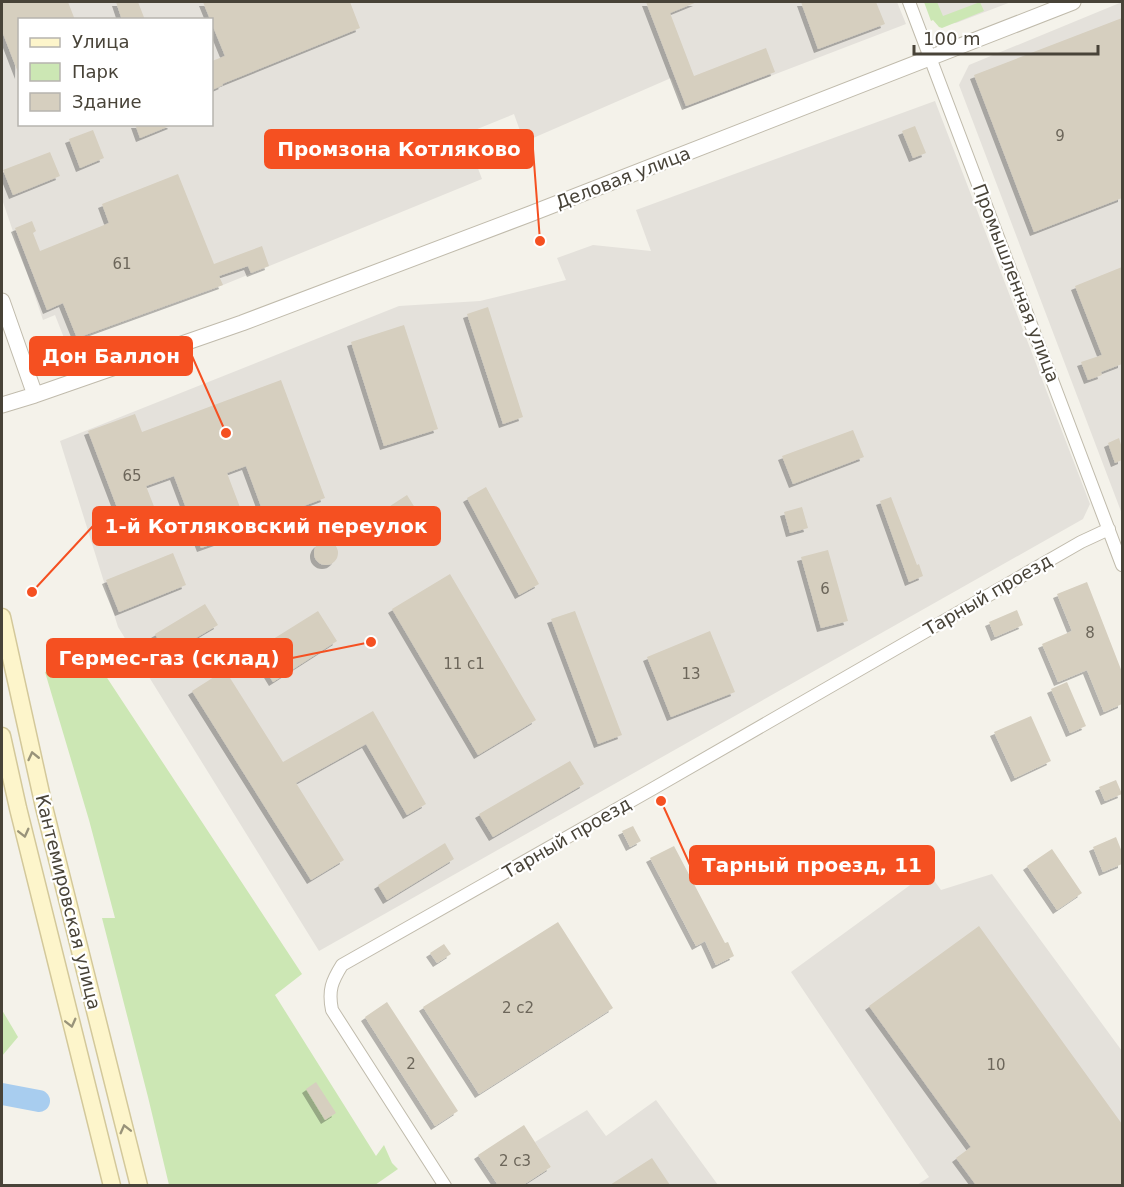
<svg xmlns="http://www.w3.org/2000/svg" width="1124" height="1187" font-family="'DejaVu Sans',sans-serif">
<defs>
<filter id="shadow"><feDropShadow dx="-4" dy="4" stdDeviation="0" flood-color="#0004"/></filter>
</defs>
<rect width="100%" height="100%" fill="#f4f2ea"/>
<!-- industrial -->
<path fill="#e4e1db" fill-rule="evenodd" d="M2,2H897L906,24L684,109L671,78L524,142L514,114L465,134L482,179L223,285L66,343L55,315L43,320L2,199ZM20,20H212V124H20Z
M931,2H1011L956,23L944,24Z
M1122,2V514L959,85L969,65Z
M935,101L1090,504L1083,519L319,951L118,627L60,441L399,306L480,301L566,280L557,258L593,245L651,251L636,210Z
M928,872L941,890L992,874L1122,1051V1185H917L929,1177L791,972Z
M656,1100L718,1185L523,1186L551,1167L535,1142L587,1110L606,1136Z"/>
<!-- green -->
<path fill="#cce7b4" d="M924,2H937L943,16L980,2L984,11L942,28L939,27L933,20L931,21Z
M92,655L302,974L275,995L376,1156L384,1145L392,1163L398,1169L375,1185H169L148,1097L102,918H115L89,820L45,672Z
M2,1010L18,1037L2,1056Z"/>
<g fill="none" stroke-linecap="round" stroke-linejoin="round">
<!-- river -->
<path stroke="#a8cdef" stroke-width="22" d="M2,1094L39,1101"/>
</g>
<!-- building -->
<path fill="#d6cfbf" filter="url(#shadow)" d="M2,2H68L75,20H20L19,75L2,31Z
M116,2H138L145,20H122Z
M203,2H350L360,28L222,84L223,85L212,90V61L225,56Z
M646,2H697L670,13L694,76L766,48L775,72L686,106Z
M801,2H876L885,24L818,49Z
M1122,18V198L1034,232L974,75Z
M135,124H171L172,125L140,138Z
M915,126L926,153L913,158L902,131Z
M93,130L104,158L80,168L69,139Z
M50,152L60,176L13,195L3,170Z
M178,174L214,264L262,246L269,266L251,273L248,266L219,276L223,285L77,338L63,303L47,310L15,228L32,221L36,231L33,233L40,251L109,223L102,204Z
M1122,267V364L1101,372L1102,375L1088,380L1081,362L1102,355L1075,286Z
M488,307L523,417L503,424L467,314Z
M404,325L438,429L384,446L351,342Z
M281,380L325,498L266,520L246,466L227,473L249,531L201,548L174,476L146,486L162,527L129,539L88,431L135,414L142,432Z
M853,430L864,457L793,484L782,456Z
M1119,438L1122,448V460L1115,463L1108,443Z
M486,487L539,584L519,595L467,498Z
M407,495L417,511L397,524L387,508Z
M891,497L917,565L919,564L923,576L909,582L880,501Z
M802,507L808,528L790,533L784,512Z
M314 553a12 12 0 1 1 24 0a12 12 0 1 1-24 0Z
M828,550L848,621L821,628L801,557Z
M173,553L186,585L119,612L106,580Z
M450,574L536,720L478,755L392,609Z
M1087,582L1122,672V704L1104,712L1087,670L1058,682L1042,644L1072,631L1057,594Z
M205,604L218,625L167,655L155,634Z
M1017,610L1023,625L995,637L989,622Z
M318,611L337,641L273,682L254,651Z
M575,611L622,735L598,744L551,619Z
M710,631L735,692L671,717L647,657Z
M225,670L283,762L373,711L426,804L407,815L366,744L296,783L344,860L311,880L192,691Z
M1067,682L1086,726L1070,733L1051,689Z
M1031,716L1051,761L1015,778L994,732Z
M570,761L584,784L493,837L479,814Z
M1116,780L1122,794L1105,801L1099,787Z
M633,826L641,841L630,847L622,831Z
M1116,837L1122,852V864L1103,872L1093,847Z
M445,843L454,859L387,900L378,885Z
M674,846L725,943L728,942L734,956L716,965L705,941L696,946L650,858Z
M1052,849L1082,893L1057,910L1027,866Z
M558,922L613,1008L479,1094L423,1007Z
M979,926L1122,1124V1185H976L956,1158L971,1147L869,1006Z
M444,944L451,954L437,963L430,953Z
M387,1002L458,1111L435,1126L365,1017Z
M316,1082L336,1113L325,1120L306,1089Z
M524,1125L551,1167L523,1185H498L478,1155Z
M652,1158L670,1185H610Z"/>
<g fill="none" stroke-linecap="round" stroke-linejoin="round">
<defs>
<path id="minor" d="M909,2L1122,565
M445,1186L332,1010C328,990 332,981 342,965L654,788L1081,542L1109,529"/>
<path id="tertiary" d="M2,301L35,395
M2,405L35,395L242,323L530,214L1073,2"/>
<path id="secondary" d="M2,617L44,807L139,1186
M2,736L18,808L112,1186"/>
</defs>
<!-- minor casing -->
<use href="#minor" stroke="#c0bbac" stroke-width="14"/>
<!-- tertiary casing -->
<use href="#tertiary" stroke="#c0bbac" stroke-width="17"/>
<!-- secondary casing -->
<use href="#secondary" stroke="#d3c89a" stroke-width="19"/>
<!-- minor -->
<use href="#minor" stroke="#fff" stroke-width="12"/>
<!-- tertiary -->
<use href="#tertiary" stroke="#fff" stroke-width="15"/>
<!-- secondary -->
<use href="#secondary" stroke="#fdf5cb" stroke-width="16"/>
</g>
<!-- one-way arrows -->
<defs><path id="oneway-chevron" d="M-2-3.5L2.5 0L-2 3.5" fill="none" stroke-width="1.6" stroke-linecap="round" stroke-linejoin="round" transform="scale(1.5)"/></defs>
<g stroke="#99937a">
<use href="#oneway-chevron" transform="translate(33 756) rotate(-103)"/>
<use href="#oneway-chevron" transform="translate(24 833) rotate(76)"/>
<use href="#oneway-chevron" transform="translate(71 1023) rotate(76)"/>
<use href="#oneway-chevron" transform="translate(125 1129) rotate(-104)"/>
</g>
<g text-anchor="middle" stroke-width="4.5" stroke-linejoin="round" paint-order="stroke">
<!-- number labels -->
<g font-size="15" fill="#6c665a">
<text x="1060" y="141">9</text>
<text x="122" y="269">61</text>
<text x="132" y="481">65</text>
<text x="825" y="594">6</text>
<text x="1090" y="638">8</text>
<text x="464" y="669">11 с1</text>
<text x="691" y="679">13</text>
<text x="518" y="1013">2 с2</text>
<text x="411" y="1069">2</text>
<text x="996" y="1070">10</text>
<text x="515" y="1166">2 с3</text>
</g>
<!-- street labels -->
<g font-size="18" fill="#484338" stroke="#fff">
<text transform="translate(623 178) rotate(-21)" y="6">Деловая улица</text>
<text transform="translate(1016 283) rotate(69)" y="6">Промышленная улица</text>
<text transform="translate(988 595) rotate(-30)" y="6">Тарный проезд</text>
<text transform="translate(567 838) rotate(-30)" y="6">Тарный проезд</text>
<text transform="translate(68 902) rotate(76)" y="6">Кантемировская улица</text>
</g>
</g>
<!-- callouts -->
<path fill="none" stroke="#f55021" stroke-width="2" d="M540 241L533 149M226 433L192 356M32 592L93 526M371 642L292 658M661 801L690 865"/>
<g fill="#f55021" stroke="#fff" stroke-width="2">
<circle cx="540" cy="241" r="6"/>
<circle cx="226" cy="433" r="6"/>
<circle cx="32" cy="592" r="6"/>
<circle cx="371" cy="642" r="6"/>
<circle cx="661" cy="801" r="6"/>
</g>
<g fill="#f55021" stroke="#f55021" stroke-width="2">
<rect x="265" y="130" width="268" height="38" rx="6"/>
<rect x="30" y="337" width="162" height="38" rx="6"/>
<rect x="93" y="507" width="347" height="38" rx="6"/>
<rect x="47" y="639" width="245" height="38" rx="6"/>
<rect x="690" y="846" width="244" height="38" rx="6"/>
</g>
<g font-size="20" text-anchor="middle" font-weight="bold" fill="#fff">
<text x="399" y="156">Промзона Котляково</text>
<text x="111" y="363">Дон Баллон</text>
<text x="266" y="533">1-й Котляковский переулок</text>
<text x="169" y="665">Гермес-газ (склад)</text>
<text x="812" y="872">Тарный проезд, 11</text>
</g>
<!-- border -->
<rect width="1124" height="1187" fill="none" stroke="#484338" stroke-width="6"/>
<!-- legend -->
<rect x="18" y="18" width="195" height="108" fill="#ffffff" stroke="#b6b4af" stroke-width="1.5"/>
<rect x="30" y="38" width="30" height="9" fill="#fdf5cb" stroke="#b6b4af" stroke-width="1.5"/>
<text x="72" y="48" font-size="18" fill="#484338">Улица</text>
<rect x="30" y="63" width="30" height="18" fill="#cce7b4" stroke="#b6b4af" stroke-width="1.5"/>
<text x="72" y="78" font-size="18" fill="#484338">Парк</text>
<rect x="30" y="93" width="30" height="18" fill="#d6cfbf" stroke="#b6b4af" stroke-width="1.5"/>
<text x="72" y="108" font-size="18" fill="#484338">Здание</text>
<!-- scale -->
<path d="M914 45v9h184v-9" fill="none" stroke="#484338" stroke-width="3"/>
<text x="923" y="45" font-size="18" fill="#484338" stroke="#ffffff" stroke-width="4.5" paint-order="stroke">100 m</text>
</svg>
